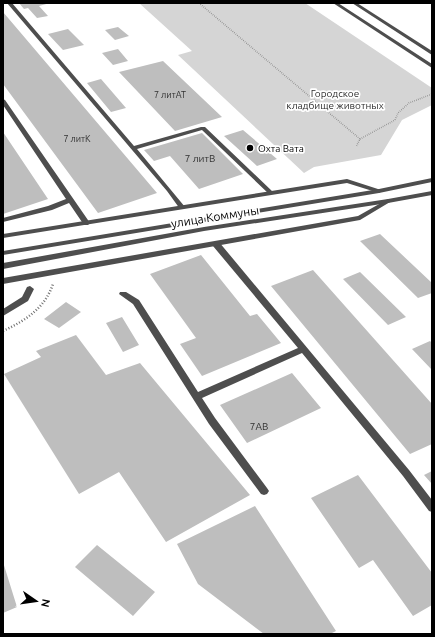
<svg xmlns="http://www.w3.org/2000/svg" width="435" height="637" font-family="Ubuntu,sans-serif">
<rect width="100%" height="100%" fill="#fff"/>
<!-- green -->
<path fill="#d5d5d5" d="M139,3H305L432,88V105L402,120L381,155L314,167L304,173L178,55L192,51Z"/>
<!-- building -->
<path fill="#bebebe" d="M19,3H50L39,6L48,16L37,18L28,8L24,9Z
M3,12L157,193L98,213L3,84Z
M118,27L129,36L115,40L105,30Z
M68,29L84,45L63,50L48,34Z
M118,49L128,61L113,65L102,53Z
M163,61L222,117L175,131L119,72Z
M101,79L126,108L111,112L87,83Z
M243,130L277,159L257,166L224,136Z
M3,132L48,199L3,214Z
M202,133L243,174L199,189L170,156L154,161L144,150Z
M380,234L432,283V293L418,298L360,241Z
M201,255L250,316L257,314L281,343L202,376L180,344L196,338L150,274Z
M313,270L432,404V444L410,454L271,286Z
M360,272L406,317L388,325L343,279Z
M66,302L81,312L59,328L44,319Z
M122,317L139,345L123,352L106,323Z
M76,335L106,375L140,363L250,495L166,542L119,472L79,494L4,374L41,357L36,351Z
M430,341L432,343V370L412,349Z
M292,373L321,408L247,443L220,405Z
M432,471V484L424,475Z
M358,475L432,573V605L413,616L373,560L359,568L311,498Z
M255,506L336,631L330,634H264L198,584L177,544Z
M97,545L155,592L133,616L75,567Z
M3,562L17,607L3,613Z"/>
<g fill="none" stroke-linecap="round" stroke-linejoin="round">
<!-- path-far1 -->
<path stroke="#707070" stroke-width="1.5" stroke-dasharray="0.5 1.5" stroke-linecap="butt" d="M199,3L360,139L356,147
M360,139L395,120L398,113L409,103L432,94"/>
<!-- path -->
<path stroke="#707070" stroke-width="2.5" stroke-dasharray="1 2" stroke-linecap="butt" d="M3,331C25,321 45,308 53,284"/>
<!-- service -->
<path fill="#4e4e4e" fill-rule="evenodd" d="M7,3H12L134,146L201,127H205L273,192V194H269L202,130L137,149L185,207L182,209H180L167,191Z
M3,99L5,100L90,223L88,225H84L69,203L52,210L3,222V218L48,206L66,199L3,105Z
M213,242H219L409,470L432,500V512L429,511L403,476L302,353L202,398L215,418L267,488L269,491L267,494L264,495L261,494L209,424L133,304L119,294L120,292H126L139,300L198,392L298,348L213,246L212,244Z
M30,286L34,289L28,301L3,316V309L22,297L27,287Z"/>
<!-- minor -->
<path fill="#4e4e4e" fill-rule="evenodd" d="M333,3H338L432,64V68Z
M352,3H357L432,51V55Z
M347,179L381,190L382,191L379,193L347,183L3,238V234Z
M388,199L391,201L390,202L360,220L3,284V278L358,216Z"/>
<!-- tertiary -->
<path fill="#4e4e4e" fill-rule="evenodd" d="M432,178V182L379,193L3,255V251L379,189Z
M432,191V195L388,203L204,231L3,269V263L204,227L388,199Z"/>
</g>
<!-- markers -->
<circle fill="#000" stroke="#fff" stroke-width="1.5" cx="250" cy="148" r="4"/>
<g text-anchor="middle" stroke-width="3.5" stroke-linejoin="round" paint-order="stroke">
<!-- far-number labels -->
<g font-size="9" fill="#303030">
<text x="170" y="98">7 литАТ</text>
<text x="77" y="142">7 литК</text>
</g>
<!-- far-park labels -->
<g font-size="10" fill="#2c2c2c" stroke="#fff">
<text x="335" y="97">Городское<tspan x="335" dy="12">кладбище животных</tspan></text>
</g>
<!-- far-poi labels -->
<g font-size="10" fill="#000" stroke="#fff" text-anchor="start">
<text x="258" y="152">Охта Вата</text>
</g>
<!-- number labels -->
<g font-size="10" fill="#303030">
<text x="200" y="162">7 литВ</text>
<text x="259" y="430">7АВ</text>
</g>
<!-- street labels -->
<g font-size="12" fill="#000" stroke="#fff">
<text transform="translate(215 217) rotate(-9)" y="4">улица Коммуны</text>
</g>
</g>
<!-- border -->
<rect width="435" height="637" fill="none" stroke="#000000" stroke-width="8"/>
<!-- north arrow -->
<g transform="translate(36 601) rotate(103)" stroke="#ffffff" stroke-width="3" paint-order="stroke">
<path d="M0-3L7 15L0 10L-7 15Z" fill="#000000"/>
<text y="-6" font-size="11" font-weight="bold" text-anchor="middle" fill="#000000">N</text>
</g>
</svg>
